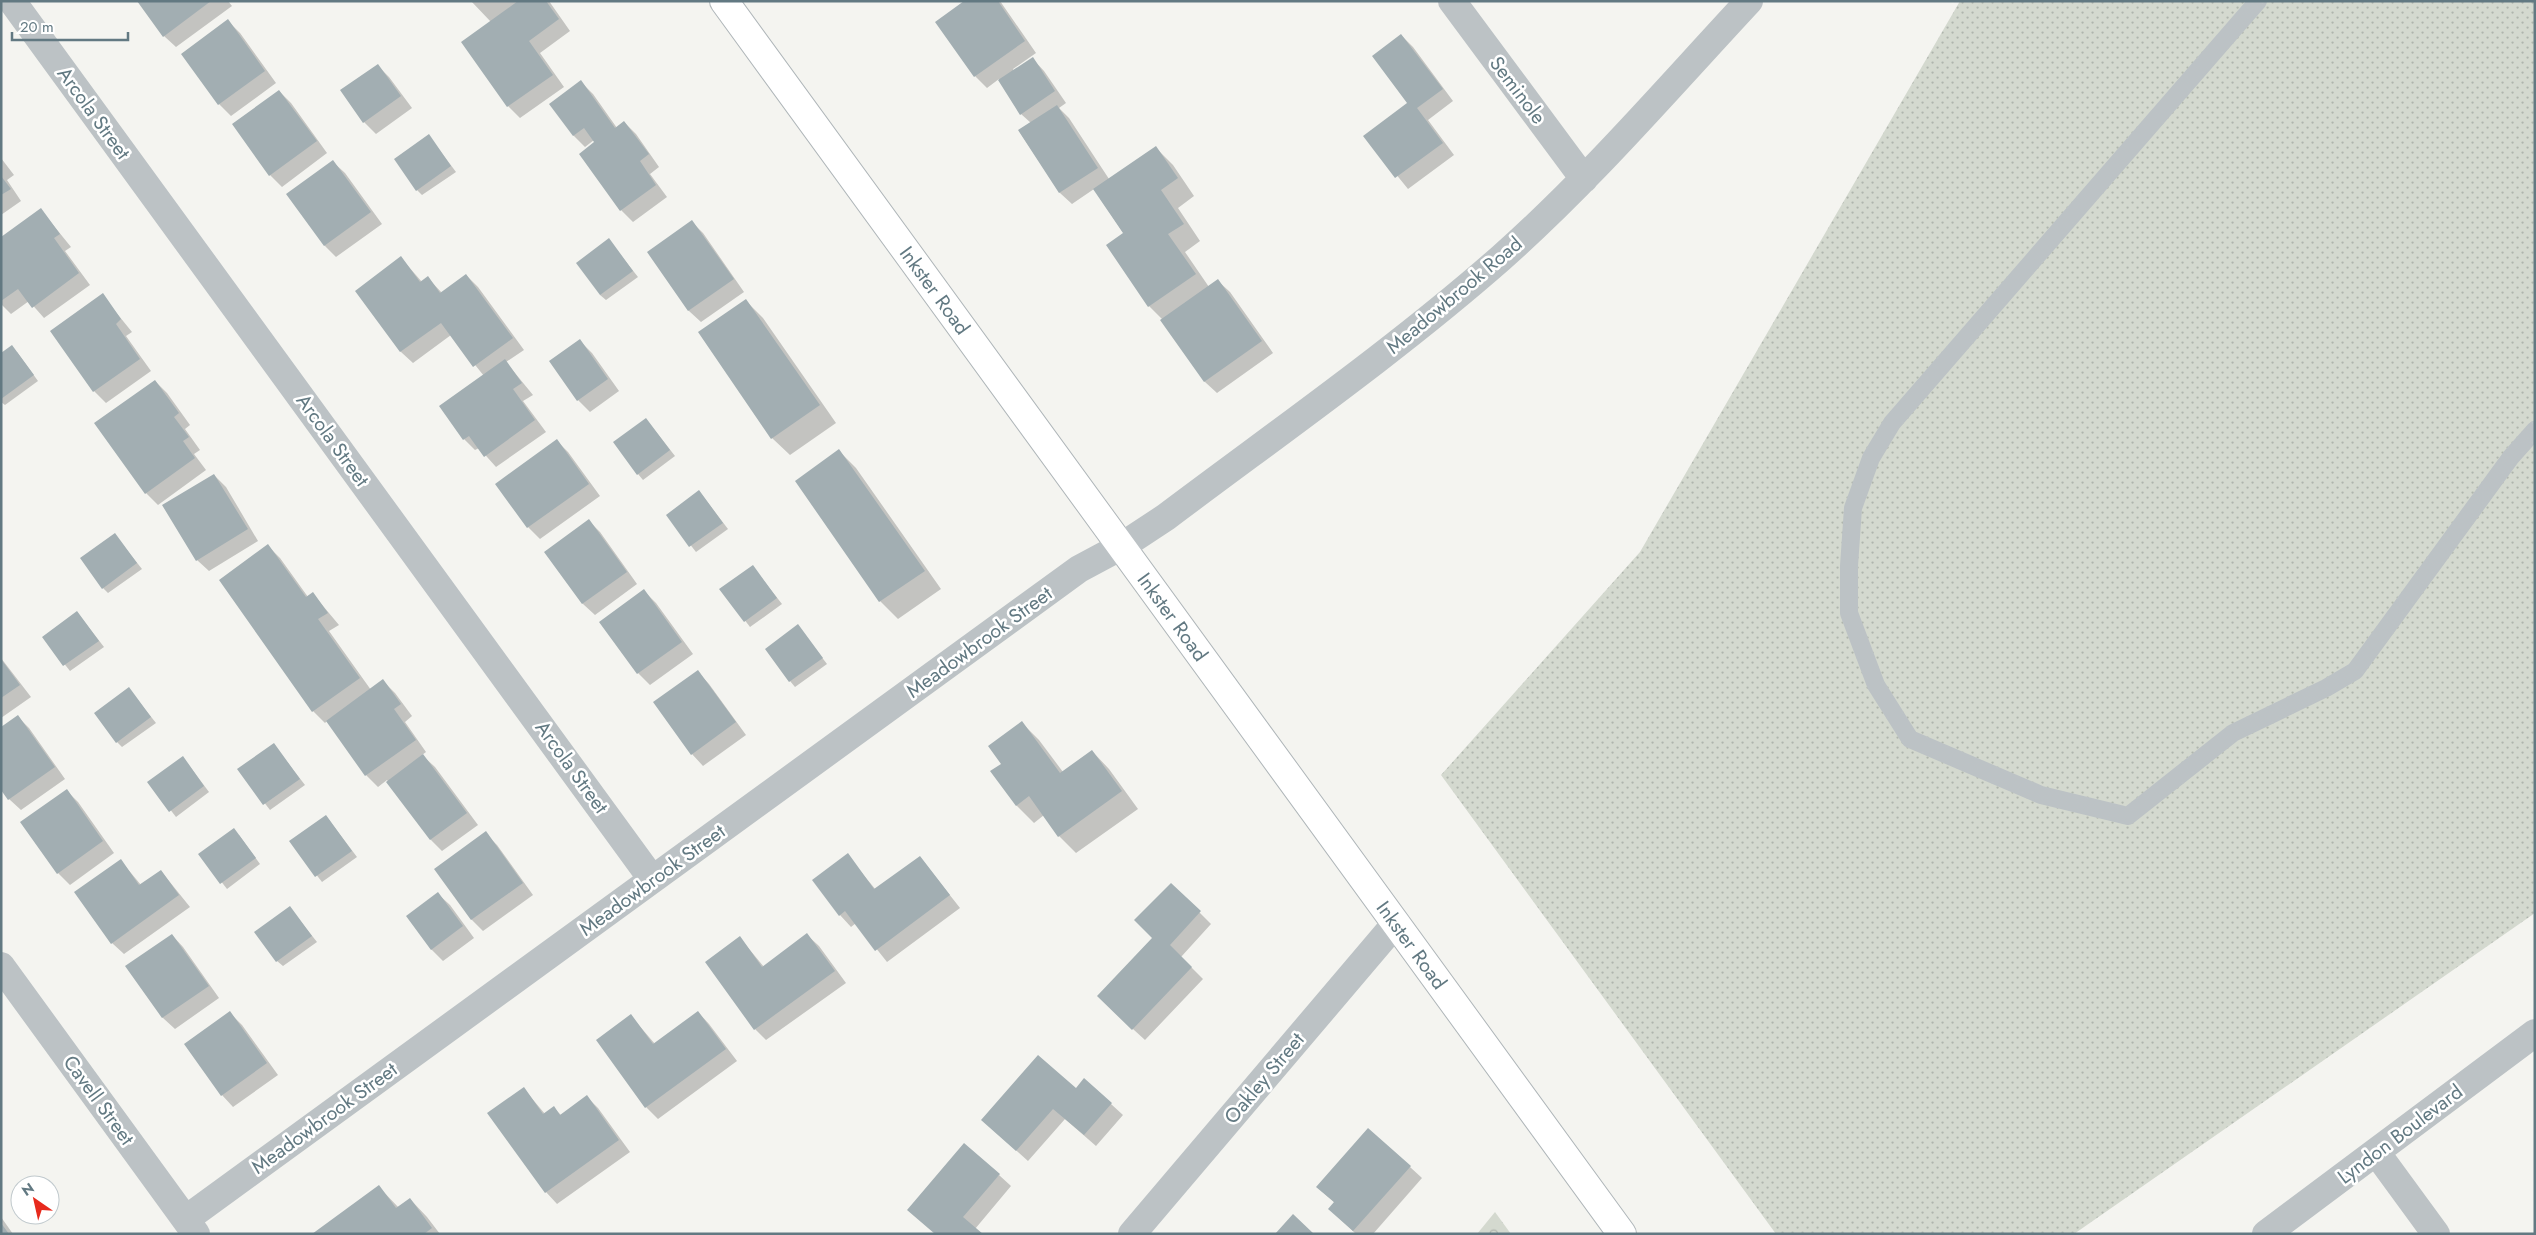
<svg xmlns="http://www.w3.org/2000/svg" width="2536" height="1235" font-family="Jost,sans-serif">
<defs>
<pattern id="grass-dots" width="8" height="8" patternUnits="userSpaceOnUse" patternTransform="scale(1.25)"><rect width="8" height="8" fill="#d4d9cf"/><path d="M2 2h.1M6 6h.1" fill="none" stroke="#afb5ad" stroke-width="1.8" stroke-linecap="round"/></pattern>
<pattern id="forest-crowns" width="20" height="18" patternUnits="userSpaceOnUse" patternTransform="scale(1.25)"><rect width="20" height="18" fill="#d4d9cf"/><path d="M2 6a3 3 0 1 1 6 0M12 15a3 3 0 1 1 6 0" fill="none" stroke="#afb5ad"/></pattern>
</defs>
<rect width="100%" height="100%" fill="#f4f4f0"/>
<!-- grass -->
<path fill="url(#grass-dots)" d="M1960,1H2535V913L2074,1234H1776L1441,775L1640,552Z"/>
<!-- forest -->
<path fill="url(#forest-crowns)" d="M1495,1212L1511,1234H1477Z"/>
<!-- shadow -->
<path fill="#0003" d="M139,1H228L232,6L176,47L164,36Z
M471,1H549L570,31L540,53L564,87L520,118L508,106L463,42L491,22Z
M966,1H1000L1036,53L1013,69L1014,71L1033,59L1044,71L1066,103L1059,108L1069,118L1109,179L1156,148L1173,165L1194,196L1178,208L1200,241L1185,252L1209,287L1218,281L1230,292L1273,353L1217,393L1205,382L1163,320L1149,306L1124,234L1094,189L1072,204L1060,193L1019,131L1031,123L1021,114L999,79L987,88L975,76Z
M228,21L240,33L276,83L231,116L219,104L182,54Z
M1401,35L1413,47L1453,101L1428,120L1454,155L1408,189L1365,136L1409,103Z
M377,65L389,77L412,108L376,134L364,122Z
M581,82L593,94L617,128L624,122L636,134L659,167L650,174L667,197L633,222L621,210L596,143L594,140L585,147L573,135Z
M279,91L291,103L327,153L282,187L270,175L233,124Z
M429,136L456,172L422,195L417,190Z
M1,158L14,175L7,180L21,201L1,215Z
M333,162L345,173L382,224L336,257L325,246L288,195Z
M41,210L71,247L65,251L90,285L44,318L29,301L11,314L1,304V262Z
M692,222L703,233L744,292L701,322L689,311L648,252Z
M609,240L638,277L606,300L600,295Z
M401,258L422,282L428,278L442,293L466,275L478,287L524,350L506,362L533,395L523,401L546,432L496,467L479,448L475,450L464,439L484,376L451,335L413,363L401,352L357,291Z
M102,295L132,332L126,336L151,371L106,403L94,391Z
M746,301L763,318L836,423L790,455L772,438Z
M580,341L592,353L619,391L590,412L578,400L551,362Z
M17,352L38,381L5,405L1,402V355Z
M155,381L167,393L190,425L185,429L200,450L194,454L206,470L158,505L146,493L96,423Z
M646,419L675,456L643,480L638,474Z
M557,441L568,452L600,496L540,539L528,527L497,484Z
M839,451L856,468L941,589L898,619L880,601L797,481Z
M214,475L226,487L258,541L209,571L197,560Z
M699,491L728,529L696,552L667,515Z
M589,521L600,532L637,584L595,615L583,604L545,552Z
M115,535L142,569L108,593L103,588Z
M268,546L280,558L308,597L313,594L339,625L329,631L371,690L383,681L395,693L412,716L405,722L426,752L422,755L435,767L478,825L442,851L431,840L387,780L378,787L366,775L327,721L325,723L313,711Z
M753,567L782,604L750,627L721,589Z
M644,591L656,603L693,654L650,685L638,673L601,622Z
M77,612L104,647L70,671L43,637Z
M798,626L827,664L795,687L790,681Z
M1,658L31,697L1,718Z
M698,672L709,684L746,735L703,766L692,754Z
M129,689L156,723L122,747L117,742Z
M18,717L29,728L65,779L21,810L9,799Z
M1022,723L1039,740L1063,772L1092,751L1109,769L1138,809L1076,853L1059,836L1044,815L1034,823L1017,806L992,771L1003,764Z
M274,745L305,785L270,810L239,770Z
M188,764L209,792L176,817L149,782Z
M67,791L78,802L114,853L70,885L58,873Z
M326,816L357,857L322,882L291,842Z
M485,833L497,845L533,895L483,931L472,920L436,869Z
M239,835L260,864L227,889L200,854Z
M847,855L876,890L920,857L960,908L887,962L856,923L851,927L840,915Z
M121,861L141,885L161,871L190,907L124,954L112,943Z
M1171,884L1211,924L1181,957L1203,979L1145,1040L1110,1008L1154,938Z
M438,894L450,905L474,938L443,961L431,949Z
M290,908L317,942L283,966L277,961Z
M172,935L183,947L219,998L175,1029L163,1018L127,967Z
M807,935L819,946L846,983L766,1040L755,1029L740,938L764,967Z
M698,1012L709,1024L737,1061L658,1119L646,1107L631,1016L655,1044Z
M230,1013L242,1025L278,1075L233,1107L222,1095Z
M524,1089L545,1114L554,1108L561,1115L587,1097L598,1108L630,1152L557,1204L546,1192Z
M1076,1090L1111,1104L1123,1115L1096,1146L1065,1119L1028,1161L982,1120Z
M1410,1167L1422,1178L1373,1234H1356L1341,1220L1335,1203L1317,1187Z
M999,1175L1011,1186L975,1229L935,1234Z
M379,1187L399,1208L410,1199L427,1217L440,1234H314Z
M1,1217L13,1234H1Z"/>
<!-- building -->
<path fill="#a2aeb2" d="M137,1H211L163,37Z
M518,1H546L559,19L529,41L553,75L507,107L461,42Z
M964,1H998L1025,41L974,77L935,22Z
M228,19L265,71L218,105L181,54Z
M1401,34L1443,89L1417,108L1443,143L1395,178L1363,136L1407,103L1372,56Z
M1033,57L1055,91L1020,115L998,80Z
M378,64L401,96L363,123L340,90Z
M581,80L615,128L624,121L649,154L640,161L656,185L620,211L579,154L594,142L584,128L573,136L549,104Z
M279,90L317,141L269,176L232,124Z
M1057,105L1098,168L1059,193L1018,130Z
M429,134L451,166L416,191L394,159Z
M1156,146L1178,178L1161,190L1184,224L1168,234L1196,274L1148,307L1106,245L1123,233L1093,189Z
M333,160L371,212L324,246L286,194Z
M1,176L11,189L1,195Z
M41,208L60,234L54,238L79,273L32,308L18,289L1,301V237Z
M692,220L734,279L688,311L647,252Z
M609,238L633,271L600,295L576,263Z
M401,256L420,282L428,276L440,293L466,274L513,338L473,367L441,323L400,352L355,291Z
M1218,279L1262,341L1204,382L1160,320Z
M103,293L121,319L116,324L140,359L93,392L50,331Z
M746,299L820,405L771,439L698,332Z
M580,339L608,379L577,401L549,361Z
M12,345L34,375L1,399V353Z
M505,359L522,383L513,389L535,420L484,457L469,436L463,440L439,406Z
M155,380L179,413L174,417L189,437L183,441L195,458L145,494L94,423Z
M646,418L670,450L637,475L613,442Z
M557,439L589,484L527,528L495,484Z
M839,449L925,571L879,602L795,481Z
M214,474L248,529L196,561L162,505Z
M699,490L723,523L689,547L666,515Z
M589,519L627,572L582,604L544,552Z
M115,533L137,563L102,589L80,558Z
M268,544L306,597L313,592L328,613L318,619L360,678L312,712L219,580Z
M753,565L777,598L744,622L719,589Z
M644,589L682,642L637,674L599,622Z
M77,611L99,641L63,666L42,637Z
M798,624L823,658L789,682L765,649Z
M1,659L20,685L1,698Z
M698,670L736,722L691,755L653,702Z
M383,679L401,704L394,709L416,740L365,776L326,721Z
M129,687L151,717L116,743L94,713Z
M18,715L55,767L8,800L1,790V727Z
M1022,721L1060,773L1092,750L1122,791L1058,837L1029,796L1016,806L990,771L1001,764L988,746Z
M274,743L300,779L263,805L237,769Z
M423,754L467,813L430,840L386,782Z
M183,756L204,786L169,812L147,782Z
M67,789L103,841L57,874L20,822Z
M326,815L352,851L315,877L289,841Z
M234,828L256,858L220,884L198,854Z
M486,831L523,883L471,920L434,869Z
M848,853L874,889L920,856L950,895L875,951L845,911L839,916L812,880Z
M121,859L139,885L161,870L179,895L111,944L74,892Z
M1171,883L1201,911L1170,945L1192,967L1132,1030L1097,996L1152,938L1134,920Z
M438,892L463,926L431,950L406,916Z
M290,906L312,936L276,962L254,932Z
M807,933L835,971L754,1030L705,962L740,936L762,967Z
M172,934L209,986L162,1018L125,966Z
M230,1011L267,1063L221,1096L184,1044Z
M698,1011L726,1049L645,1108L596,1040L631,1014L653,1044Z
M1038,1055L1076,1088L1084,1078L1112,1103L1084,1135L1053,1109L1016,1151L981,1120Z
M524,1087L543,1114L554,1106L560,1115L587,1095L619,1140L545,1193L487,1113Z
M1368,1128L1411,1166L1353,1231L1328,1209L1334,1202L1316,1187Z
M964,1143L1000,1174L963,1217L983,1234H935L907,1210Z
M379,1185L396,1208L410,1198L432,1228L424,1234H312Z
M1293,1214L1314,1234H1275Z
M1,1223L9,1234H1Z"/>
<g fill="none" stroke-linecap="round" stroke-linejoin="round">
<defs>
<g id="secondary">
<path id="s1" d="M724,1L1622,1234"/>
</g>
</defs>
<!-- secondary casing -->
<use href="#secondary" stroke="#afb6b9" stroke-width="30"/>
<!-- lane -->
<path stroke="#bcc2c5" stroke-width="18" d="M2258,1L1892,423L1871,458L1853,508L1849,566V613L1876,685L1910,739L2041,795L2128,816L2233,733L2326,688L2355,671L2511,457L2535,430"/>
<!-- street -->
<path stroke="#bcc2c5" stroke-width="28" d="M12,1L652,879
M1452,1L1584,179
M1,966L196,1234
M2376,1152L2436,1234
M186,1219L1079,569L1122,546L1166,517C1279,432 1395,351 1501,258C1590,179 1668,88 1749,1
M1132,1234L1396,923
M2266,1234L2535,1033"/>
<!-- secondary -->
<use href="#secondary" stroke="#fff" stroke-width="28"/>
</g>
<g text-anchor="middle" stroke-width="5" stroke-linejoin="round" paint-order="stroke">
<!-- street labels -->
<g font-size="20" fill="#627982" stroke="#fff">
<text transform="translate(1518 90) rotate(53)" y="7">Seminole</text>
<text transform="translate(94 113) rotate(54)" y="7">Arcola Street</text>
<text dy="7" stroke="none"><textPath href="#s1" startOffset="358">Inkster Road</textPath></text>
<text transform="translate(1454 295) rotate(-40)" y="7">Meadowbrook Road</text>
<text transform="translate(333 440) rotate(54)" y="7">Arcola Street</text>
<text dy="7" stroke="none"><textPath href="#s1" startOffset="762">Inkster Road</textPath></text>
<text transform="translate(979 642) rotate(-36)" y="7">Meadowbrook Street</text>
<text transform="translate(572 767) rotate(54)" y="7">Arcola Street</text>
<text transform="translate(652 880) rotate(-36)" y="7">Meadowbrook Street</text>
<text dy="7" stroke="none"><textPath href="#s1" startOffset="1168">Inkster Road</textPath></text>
<text transform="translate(1264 1078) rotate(-50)" y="7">Oakley Street</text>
<text transform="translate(99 1100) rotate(54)" y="7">Cavell Street</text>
<text transform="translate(324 1118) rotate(-36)" y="7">Meadowbrook Street</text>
<text transform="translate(2400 1134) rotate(-37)" y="7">Lyndon Boulevard</text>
</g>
</g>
<!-- border -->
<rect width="2536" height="1235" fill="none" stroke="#627982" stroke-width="5"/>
<!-- north arrow -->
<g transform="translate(35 1200) rotate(326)"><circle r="24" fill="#ffffff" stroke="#c0c9cd"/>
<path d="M0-4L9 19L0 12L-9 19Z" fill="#e72a1d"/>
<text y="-8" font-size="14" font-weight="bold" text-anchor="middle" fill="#627982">N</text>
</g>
<!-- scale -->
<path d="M12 32v8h116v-8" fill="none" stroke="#627982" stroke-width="2.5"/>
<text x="20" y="32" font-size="15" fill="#627982" stroke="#ffffff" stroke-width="4" paint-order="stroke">20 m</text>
</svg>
